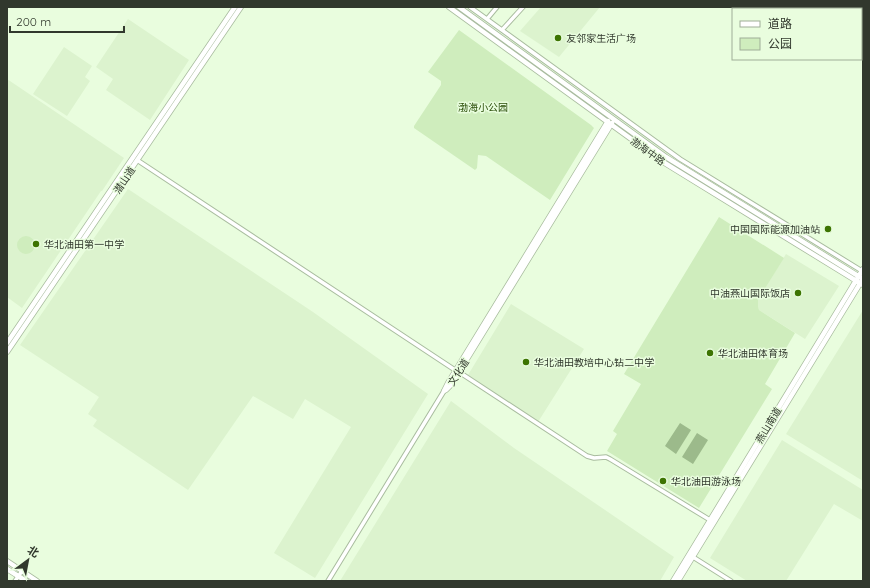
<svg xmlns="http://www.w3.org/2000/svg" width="870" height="588" font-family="Quicksand,'Noto Sans SC',sans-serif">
<rect width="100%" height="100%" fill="#e9fdde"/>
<!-- built -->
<path fill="#dcf3ce" d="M541,7H600L559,57L520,31Z
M128,19L189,60L150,120L106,90L113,79L96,67Z
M64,47L92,66L85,77L90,81L67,116L33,94Z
M7,79L124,158L102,191H101L22,308L7,297Z
M128,189L313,312L428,394L315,578L274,553L351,427L305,399L293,419L253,396L188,490L93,426L97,420L88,414L99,397L20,345Z
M786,254L839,286L805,339L759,310L758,306V300Z
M511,304L584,349L538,422L468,375Z
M863,310V481L786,434Z
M451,401L514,448L674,557L660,581H340Z
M782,440L863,490V521L834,504L786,581H747L710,558Z"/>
<!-- green -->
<path fill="#cfedbd" d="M459,30L591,125L594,128L550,200L486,156L478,155L477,168L475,170L414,128V126L441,85V81L428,72Z
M719,217L784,258L758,300V306L759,310L795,333L765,384L772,389L699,508L607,451L617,434L613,431L641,384L624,374Z
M17 245a9 9 0 1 1 18 0a9 9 0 1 1-18 0Z"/>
<!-- water -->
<path fill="#9cba8b" d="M680,423L691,430L676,454L665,446Z
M697,433L708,440L693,464L682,457Z"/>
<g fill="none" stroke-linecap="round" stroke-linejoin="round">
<defs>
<path id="minor" d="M470,7L680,159L862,271
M487,19L497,7
M502,30L523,7
M137,160L455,370
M459,372L587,456L594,458L606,457L610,459L710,520
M693,557L731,581
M15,581L22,571
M328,581L444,391"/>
<path id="major" d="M449,7L663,162L863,285
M459,7L666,157L863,279
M7,343L235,7
M7,352L241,7
M446,390L451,385L612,123
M444,391L448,383L608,121
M7,561L37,581
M7,569L26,581
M673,581L863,269
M678,581L861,282"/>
</defs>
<!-- minor casing -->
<use href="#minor" stroke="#a9bc9f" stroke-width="5.5"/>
<!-- major casing -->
<use href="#major" stroke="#a9bc9f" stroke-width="6"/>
<!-- minor -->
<use href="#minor" stroke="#fff" stroke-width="3.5"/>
<!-- major -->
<use href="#major" stroke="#fff" stroke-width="4.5"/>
</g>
<!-- markers -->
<g fill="#3d7402" stroke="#e9fdde" stroke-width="1.5">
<circle cx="558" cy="38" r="4"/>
<circle cx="828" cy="229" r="4"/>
<circle cx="36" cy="244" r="4"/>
<circle cx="798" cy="293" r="4"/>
<circle cx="710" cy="353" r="4"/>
<circle cx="526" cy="362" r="4"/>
<circle cx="663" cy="481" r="4"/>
</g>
<g text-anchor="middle" stroke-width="3" stroke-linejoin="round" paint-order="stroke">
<!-- poi labels -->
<g font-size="10" fill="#31382d" stroke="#e9fdde" text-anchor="start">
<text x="566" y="42">友邻家生活广场</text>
<text x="820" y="233" text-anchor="end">中国国际能源加油站</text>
<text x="44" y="248">华北油田第一中学</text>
<text x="790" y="297" text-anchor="end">中油燕山国际饭店</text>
<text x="718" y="357">华北油田体育场</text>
<text x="534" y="366">华北油田教培中心钻二中学</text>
<text x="671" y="485">华北油田游泳场</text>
</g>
<!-- park labels -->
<g font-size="10" fill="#2a4e09" stroke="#e9fdde">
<text x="483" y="111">渤海小公园</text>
</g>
<!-- street labels -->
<g font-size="10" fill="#31382d" stroke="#e9fdde">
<text transform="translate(648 151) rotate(36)" y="4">渤海中路</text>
<text transform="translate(124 180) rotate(-56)" y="4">潜山道</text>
<text transform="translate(458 372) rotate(-57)" y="4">文化道</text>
<text transform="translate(768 425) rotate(-59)" y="4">燕山南道</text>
</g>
</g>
<!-- border -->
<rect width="870" height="588" fill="none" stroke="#31382d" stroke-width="16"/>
<!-- legend -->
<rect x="732" y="8" width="130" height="52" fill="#e9fdde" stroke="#9fae97"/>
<rect x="740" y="21" width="20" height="6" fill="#ffffff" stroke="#9fae97"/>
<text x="768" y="28" font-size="12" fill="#31382d">道路</text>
<rect x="740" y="38" width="20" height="12" fill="#cfedbd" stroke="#9fae97"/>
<text x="768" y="48" font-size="12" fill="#31382d">公园</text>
<!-- north arrow -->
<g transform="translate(28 560) rotate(32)" stroke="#e9fdde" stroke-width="3" paint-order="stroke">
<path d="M0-3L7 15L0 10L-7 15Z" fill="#31382d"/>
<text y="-6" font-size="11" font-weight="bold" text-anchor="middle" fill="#31382d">北</text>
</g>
<!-- scale -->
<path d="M10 26v6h114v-6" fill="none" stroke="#31382d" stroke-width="2"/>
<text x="16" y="26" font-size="12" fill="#31382d" stroke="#e9fdde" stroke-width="3" paint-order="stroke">200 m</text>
</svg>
